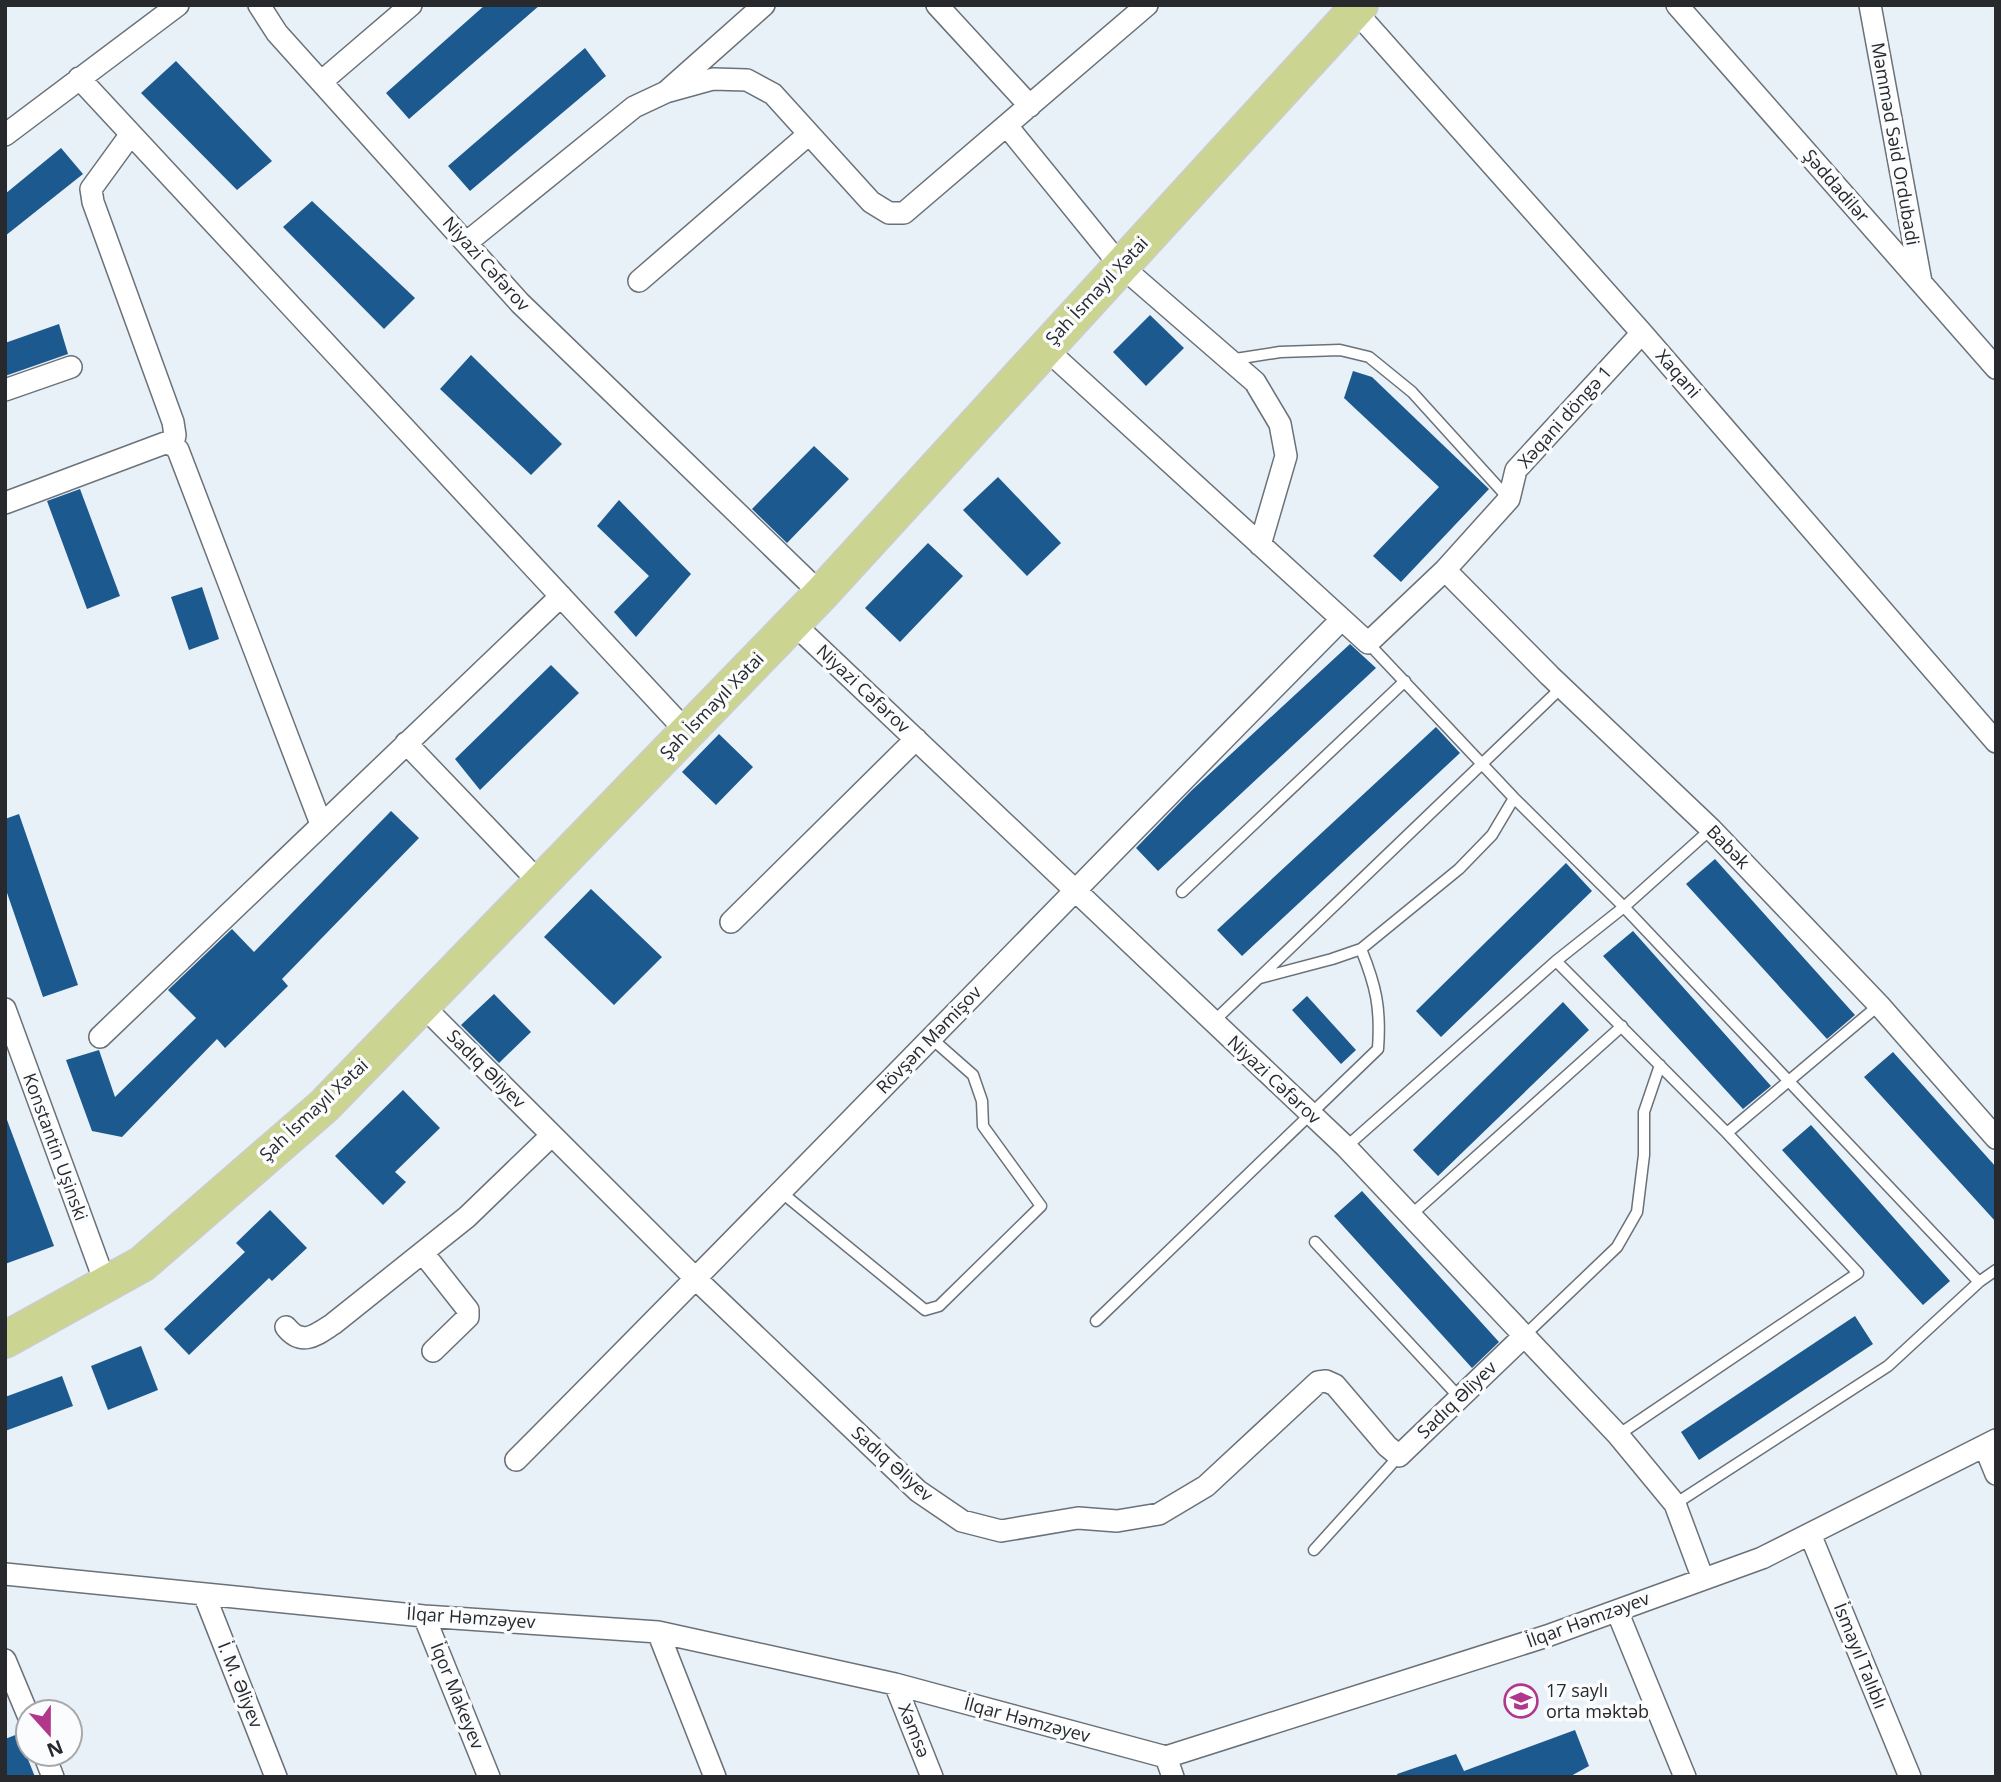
<svg xmlns="http://www.w3.org/2000/svg" width="2001" height="1782" font-family="'Open Sans',sans-serif">
<rect width="100%" height="100%" fill="#e8f0f8"/>
<!-- building -->
<path fill="#1b598e" d="M485,5H540L409,119L386,93Z
M585,48L606,76L470,191L448,166Z
M176,61L272,161L237,190L141,93Z
M61,148L83,174L5,236V194Z
M312,201L415,298L384,329L283,227Z
M1150,315L1184,348L1146,386L1113,352Z
M59,324L68,354L5,376V343Z
M471,355L562,444L531,475L440,389Z
M1353,371L1372,377L1489,489L1401,582L1373,556L1439,487L1344,398Z
M814,446L849,479L787,543L752,509Z
M998,477L1061,543L1027,576L963,510Z
M80,489L120,596L87,609L47,501Z
M619,500L691,574L636,637L614,612L649,576L597,526Z
M928,543L963,576L900,642L865,608Z
M202,587L219,639L189,650L171,597Z
M1350,644L1376,668L1158,871L1136,848L1191,791Z
M551,665L579,693L480,790L455,759Z
M1436,727L1460,753L1242,956L1217,930Z
M719,734L753,767L716,805L682,772Z
M391,811L419,838L282,979L288,986L225,1048L217,1039L122,1137L92,1131L66,1060L99,1050L115,1097L196,1018L168,990L232,929L254,952Z
M19,814L78,985L43,997L5,887V819Z
M1715,859L1855,1015L1827,1039L1686,884Z
M1566,863L1592,891L1441,1037L1416,1011Z
M591,889L662,957L614,1005L544,937Z
M1633,931L1771,1086L1743,1109L1603,956Z
M494,994L531,1032L499,1063L461,1025Z
M1307,996L1356,1050L1341,1064L1292,1010Z
M1563,1002L1589,1030L1438,1176L1413,1150Z
M1893,1052L1996,1167V1222L1864,1077Z
M403,1090L440,1128L395,1172L406,1182L383,1205L335,1156Z
M7,1120L54,1246L5,1264V1121Z
M1811,1125L1950,1281L1923,1305L1782,1150Z
M1362,1191L1499,1342L1472,1368L1334,1216Z
M270,1210L307,1248L272,1281L269,1278L189,1355L164,1329L245,1252L236,1243Z
M1855,1316L1873,1344L1699,1460L1681,1432Z
M141,1346L158,1390L108,1410L91,1366Z
M62,1376L73,1406L5,1431V1397Z
M1575,1730L1589,1766L1569,1777H1398L1397,1774L1456,1754L1464,1771Z
M18,1734L35,1777H5V1739Z"/>
<g fill="none" stroke-linecap="round" stroke-linejoin="round">
<defs>
<path id="lane" d="M1229,360L1280,352L1340,350L1369,357L1412,392L1509,499
M1368,643L1514,798L1624,907L1979,1282
M1182,892L1405,681
M1556,961L1727,1133L1858,1273L1618,1435
M1260,978L1332,959L1361,949L1459,869L1492,835L1514,798
M1212,1023L1562,687
M1727,1133L1879,1005
M1346,1147L1556,961L1624,907L1711,829
M781,1192L925,1310L939,1306L1041,1206L983,1126L982,1101L973,1075L931,1038
M1411,1215L1622,1026
M1315,1242L1460,1398
M1096,1321L1378,1049C1381,1008 1376,986 1361,949
M1523,1337L1617,1247L1637,1212L1644,1155V1112L1660,1065
M1675,1504L1888,1366L1979,1282L1996,1270
M1314,1550L1399,1456"/>
<path id="street" d="M259,5L277,33L520,303L821,594
M937,5L1030,106
M1350,5L1642,333L1996,742
M1677,5L1996,368
M1870,5L1921,282
M79,78L687,732
M321,82L411,5
M666,92L713,79L747,80L773,94L871,202L889,213H904L1147,5
M1007,126L1120,265L1255,382L1280,424L1286,456L1260,545
M131,134L91,189L93,202L173,422L175,435L173,445
M5,135L178,5
M466,243L634,107L666,92L764,5
M639,281L809,134
M1045,348L1368,643L1445,570L1509,499L1516,470L1642,333
M5,390L71,367
M5,503L165,443L173,445L178,450L321,824
M1445,570L1550,676L1711,829L1879,1005L1996,1138
M793,623L1346,1147L1618,1435L1675,1504L1703,1579
M406,743L540,883
M731,922L916,739
M421,1004L696,1279L918,1491L962,1521L1001,1531L1078,1518L1117,1521L1159,1514L1206,1486L1318,1382L1326,1381L1335,1385L1387,1446L1399,1456L1523,1337
M5,1009L106,1285
M100,1037L561,596
M423,1253L468,1310V1317L433,1351
M286,1327C302,1347 316,1335 333,1324L467,1217L552,1135
M1985,1447L1996,1474
M516,1460C793,1182 1065,899 1341,620
M1810,1534L1910,1777
M5,1574L424,1616L658,1632L895,1684L1166,1757L1547,1636L1762,1558L1996,1440
M204,1594L276,1777
M1617,1611L1685,1777
M424,1616L489,1777
M658,1632L715,1777
M5,1660L28,1715
M895,1684L932,1777
M44,1754L53,1777
M1166,1757L1173,1777"/>
<path id="primary" d="M5,1340L142,1264L324,1106L821,594L1360,5"/>
</defs>
<!-- lane casing -->
<use href="#lane" stroke="#6a7178" stroke-width="13"/>
<!-- street casing -->
<use href="#street" stroke="#6a7178" stroke-width="24"/>
<!-- primary casing -->
<use href="#primary" stroke="#cbcccc" stroke-width="38"/>
<!-- lane -->
<use href="#lane" stroke="#fff" stroke-width="10"/>
<!-- street -->
<use href="#street" stroke="#fff" stroke-width="21"/>
<!-- primary -->
<use href="#primary" stroke="#cbd591" stroke-width="35"/>
</g>
<!-- icons -->
<defs>
<symbol id="school-ring" viewBox="-11 -11 22 22"><circle r="9.5" fill="#fbfcfe" stroke="#b1378a" stroke-width="1.5"/><path d="M0-5L7-2L0 1L-7-2ZM-4 1L0 2.5L4 1V4Q0 6-4 4Z" fill="#b1378a"/></symbol>
</defs>
<g fill-rule="evenodd">
<use href="#school-ring" x="1502" y="1682" width="38" height="38"/>
</g>
<g text-anchor="middle" stroke-width="7" stroke-linejoin="round" paint-order="stroke">
<!-- street labels -->
<g font-size="18" fill="#27292c" stroke="#fbfcfe">
<text transform="translate(1895 144) rotate(80)" y="6">Məmməd Səid Ordubadi</text>
<text transform="translate(1836 186) rotate(49)" y="6">Şəddadilər</text>
<text transform="translate(486 264) rotate(48)" y="6">Niyazi Cəfərov</text>
<text transform="translate(1097 291) rotate(-47)" y="6">Şah İsmayıl Xətai</text>
<text transform="translate(1678 374) rotate(49)" y="6">Xaqani</text>
<text transform="translate(1565 417) rotate(-48)" y="6">Xəqani döngə 1</text>
<text transform="translate(863 689) rotate(43)" y="6">Niyazi Cəfərov</text>
<text transform="translate(712 706) rotate(-46)" y="6">Şah İsmayıl Xətai</text>
<text transform="translate(1728 847) rotate(46)" y="6">Babək</text>
<text transform="translate(929 1040) rotate(-46)" y="6">Rövşən Məmişov</text>
<text transform="translate(486 1069) rotate(45)" y="6">Sadıq Əliyev</text>
<text transform="translate(1274 1080) rotate(43)" y="6">Niyazi Cəfərov</text>
<text transform="translate(314 1110) rotate(-43)" y="6">Şah İsmayıl Xətai</text>
<text transform="translate(55 1147) rotate(70)" y="6">Konstantin Uşinski</text>
<text transform="translate(1457 1400) rotate(-44)" y="6">Sadıq Əliyev</text>
<text transform="translate(892 1464) rotate(42)" y="6">Sadıq Əliyev</text>
<text transform="translate(471 1618) rotate(4)" y="6">İlqar Həmzəyev</text>
<text transform="translate(1588 1620) rotate(-20)" y="6">İlqar Həmzəyev</text>
<text transform="translate(1860 1656) rotate(68)" y="6">İsmayıl Talıblı</text>
<text transform="translate(240 1685) rotate(68)" y="6">İ. M. Əliyev</text>
<text transform="translate(457 1696) rotate(68)" y="6">İqor Makeyev</text>
<text transform="translate(1027 1720) rotate(15)" y="6">İlqar Həmzəyev</text>
<text transform="translate(914 1731) rotate(68)" y="6">Xəmsə</text>
</g>
<!-- poi labels -->
<g font-size="18" fill="#27292c" stroke="#fbfcfe" text-anchor="start">
<text x="1546" y="1697">17 saylı<tspan x="1546" dy="21">orta məktəb</tspan></text>
</g>
</g>
<!-- border -->
<rect width="2001" height="1782" fill="none" stroke="#27292c" stroke-width="14"/>
<!-- north arrow -->
<g transform="translate(49 1733) rotate(159)"><circle r="33" fill="#fbfcfe" stroke="#a6a8aa" stroke-width="2"/>
<path d="M0-5L12 26L0 18L-12 26Z" fill="#b1378a"/>
<text y="-10" font-size="19" font-weight="bold" text-anchor="middle" fill="#27292c">N</text>
</g>
</svg>
